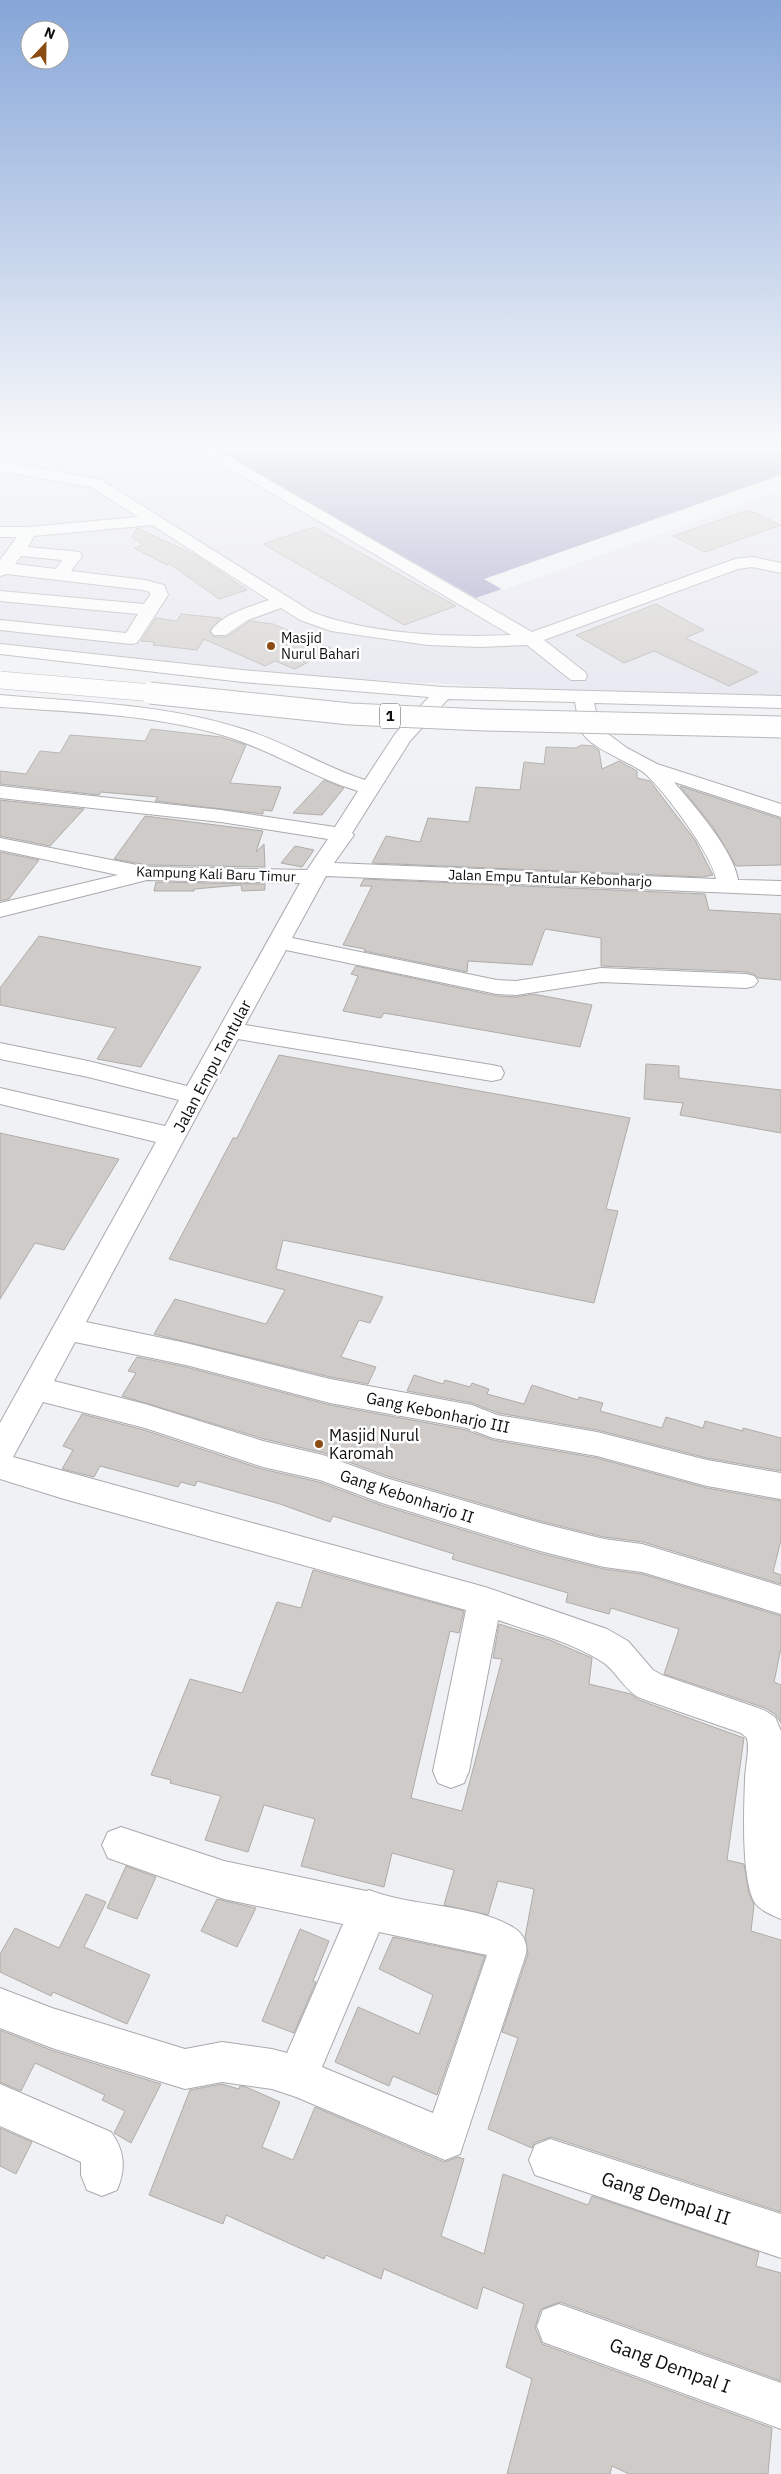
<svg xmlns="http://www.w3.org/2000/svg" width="781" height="2474" font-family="'IBM Plex Sans',sans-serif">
<rect width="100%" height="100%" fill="#f0f1f4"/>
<!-- built -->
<path fill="#e3e3ee" d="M0,450H217L503,590L771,494L781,498V699L682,697L317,677L0,643Z"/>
<!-- water -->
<path fill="#9392bf" d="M217,450H781V498L771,494L476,598Z"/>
<!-- pier -->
<path fill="#f0f1f4" d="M781,475V496L779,497L771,494L503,590L484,579Z"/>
<!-- building -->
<path fill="#cecbc8" stroke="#afaca9" d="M749,510L781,525L705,552L673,536Z
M314,527L456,606L404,625L263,544Z
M137,528L197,556L247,590L219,599L170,564L167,565L134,548L143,545L132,537Z
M656,604L704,630L685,638L758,672L729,686L654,651L624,663L576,635Z
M181,614L221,618L209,631L214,637H227L250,621L273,624L333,649L295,669L275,661L265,666L204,639L197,650L153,645L154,642L141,641L156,618L177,621Z
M151,729L221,737L246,745L230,783L281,787L272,811L263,810V814L155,801L158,797L101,792L99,795L0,784V771L26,774L40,751L60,753L70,735L145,741Z
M581,745L593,746L599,750L602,769L619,761L637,771V778L650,781L695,840L713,875L702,877L372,863L386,836L420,842L428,818L469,822L476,787L520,790L524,762L544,764L546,747L576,748Z
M324,780L344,788L322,815L293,813Z
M680,786L781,819V865L736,866L713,827Z
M0,800L84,809L50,846L0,836Z
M145,816L263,831L256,852L264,844L265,867L147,865L114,859Z
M295,846L314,850L302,867L281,863Z
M0,852L39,860L9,899L0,901Z
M364,879L705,894L709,910L781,914V980L758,978L754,974L746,972L601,966V938L545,929L532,965L468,961L467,972L364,951L365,949L343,945L372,886H360Z
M156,882L265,884V890L242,891L241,885L194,889V891H154Z
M39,936L201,967L141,1067L97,1059L116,1028L0,1005V988Z
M356,966L497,996L516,997L533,994L592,1005L580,1047L384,1013L381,1018L343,1011L358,976L351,974Z
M279,1055L630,1118L606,1209L618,1211L594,1303L283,1240L276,1269L383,1297L370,1323L359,1320L341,1357L376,1367L368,1384L330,1377L154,1334L175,1299L266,1324L285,1290L169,1259L233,1138H237Z
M646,1064L679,1066V1078L781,1090V1133L680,1115L683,1103L644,1099Z
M0,1133L119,1159L64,1250L35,1243L0,1299Z
M137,1357L186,1367L330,1405L466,1430L493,1440L597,1458L707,1488L781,1501V1540L773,1572L781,1575V1584L643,1542L604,1537L540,1521L387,1476L324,1453L264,1439L122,1396L136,1373L128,1371Z
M414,1375L443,1384L445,1380L470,1387L472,1383L489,1389L487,1394L524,1404L532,1385L578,1400L579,1397L603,1403L600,1411L662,1428L666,1417L703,1428L705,1421L743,1431V1428L781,1438V1471L707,1458L597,1430L498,1413L472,1403L407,1391Z
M82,1414L144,1430L262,1469L319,1482L381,1505L539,1553L604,1569L642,1574L781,1616V1648L774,1682L781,1685V1723L776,1715L765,1708L664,1674L679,1629L611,1608L609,1614L566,1602L568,1593L452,1559L454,1554L333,1516L330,1522L280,1504L197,1481L195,1486L181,1482L178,1487L100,1466L94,1477L62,1469L73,1450L63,1446Z
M313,1570L464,1611L459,1633L450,1631L411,1798L462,1811L502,1659L493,1658L499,1624L550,1640L592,1658L589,1684L631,1694L639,1700L744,1738L727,1860L744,1864L749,1893L754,1905L751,1931L781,1940V2212L551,2137L534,2143L532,2148L488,2129L518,2038L502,2032L528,1954L525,1937L534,1889L498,1881L488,1915L444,1905L454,1870L392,1853L384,1887L301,1866L315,1819L264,1805L248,1852L205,1840L221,1796L170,1783L171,1780L151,1775L190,1679L242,1693L277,1602L301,1608Z
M126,1866L156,1877L137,1919L107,1908Z
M86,1894L106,1902L84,1947L150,1975L127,2024L53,1992L51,1996L0,1972V1954L15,1928L59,1948Z
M217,1899L256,1908L237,1947L201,1931Z
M300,1929L329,1941L313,1981L316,1982L294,2033L262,2021Z
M393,1937L485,1956L437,2095L393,2076L389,2086L335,2062L358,2007L419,2034L433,1995L379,1969Z
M0,2030L51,2050L161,2084L131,2143L114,2133L125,2111L102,2100L105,2095L35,2063L21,2091L0,2082Z
M222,2084L239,2089L240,2086L246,2087L280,2102L262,2147L293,2160L315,2107L444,2162L458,2157L464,2159L441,2236L484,2254L503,2174L588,2205L592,2196L759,2252L756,2266L781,2273V2381L560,2302L541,2309L535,2327L542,2344L772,2428L768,2474H629L612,2466L610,2474H507L532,2379L506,2367L524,2304L483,2287L477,2309L384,2269L381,2279L326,2255L324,2259L226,2215L223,2224L149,2195L190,2090Z
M0,2128L32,2142L16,2174L0,2166Z"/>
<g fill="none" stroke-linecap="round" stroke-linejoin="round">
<defs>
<path id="minor" d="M199,450H217L532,632L735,559L752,557L781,563V573L752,567L738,569L544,640L585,672L587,676L585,680H571L527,645L480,647L428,645L331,631L300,620L281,608L248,620L226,635H214L211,631C223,613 250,607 269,600L152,525L34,536L28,547L80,552L82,556L71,571L145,580L164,585L168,595L137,643L131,644L0,630V620L126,633L138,614L0,601V591L144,604L150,595V592L143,590L7,574L0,576V560L17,537H0V527H28L138,517L91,487L0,471V461L101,480L312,612C367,634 452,638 511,635ZM21,556L62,560L56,569L15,564Z
M0,644L242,670L443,687L781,696V708L594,703L600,728L627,748L657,764L781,804V817L674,782C694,806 733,849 738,880L781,881V895L326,876L292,938L497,980L516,981L601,968L746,974L754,976L758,981L754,986L746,988L601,982L516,995L497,994L286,950L245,1025L492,1065L501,1067L504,1073L501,1079L492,1081L238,1039L86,1322L186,1343L330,1379L472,1405L497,1415L597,1432L707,1460L781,1473V1499L707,1486L597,1456L493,1438L467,1428L330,1403L186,1365L75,1342L54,1381L145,1404L263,1441L323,1455L386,1478L540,1523L604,1539L642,1544L781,1586V1614L642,1572L604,1567L540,1551L382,1503L320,1480L263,1467L145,1428L43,1402L13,1457L485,1587L607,1629L628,1641L653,1670L662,1675L764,1710L775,1717L781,1731V1919C772,1915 761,1911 755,1903C741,1880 744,1809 745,1780C745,1766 750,1752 747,1738L741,1733L640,1698C623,1689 617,1671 601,1661C571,1642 532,1632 498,1620L469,1771L464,1783L451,1788L438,1783L433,1771L466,1610L64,1499L0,1479V1423L156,1142L0,1104V1088L165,1126L179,1100L88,1077L0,1059V1043L88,1061L187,1086L300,883L147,880L0,917V903L118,875L0,850V838L147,867L307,870L328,839L221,822L0,798V786L221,810L335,827L358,791C312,777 271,750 225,736C153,714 75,712 0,707V695C81,702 167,704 246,730C287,743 324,767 365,780L395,734L429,697L242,682L0,654ZM448,699L575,702C577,711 578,724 582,732C590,748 628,761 643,772C662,787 713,856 716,879L334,863L354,835L352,833L410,741Z
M121,1827L224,1861L366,1891L369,1890C411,1907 477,1904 514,1928C523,1933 528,1944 526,1954L460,2154L445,2160L296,2097L272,2089L222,2082L185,2089L52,2048L0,2028V1988L52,2008L185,2049L222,2042L272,2049L287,2053L343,1924L224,1899L108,1858L102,1845L108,1832ZM379,1932L487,1955L433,2113L322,2067Z
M0,2084L111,2132C125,2151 126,2169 117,2190L102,2196L87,2190L81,2175V2162L0,2126Z
M550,2139L781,2214V2258L535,2175L529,2160L535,2145Z
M559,2304L781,2383V2429L543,2342L537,2326L543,2310Z"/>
</defs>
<!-- minor casing -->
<use href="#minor" stroke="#aaaaae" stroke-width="2"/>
<!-- minor -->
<use href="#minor" fill="#fff" fill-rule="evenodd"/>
<defs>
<path id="highway-bridge-far1" d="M0,680L165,694"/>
<path id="highway-bridge" d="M150,693L350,714L484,720L781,727"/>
</defs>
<!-- highway-bridge-far1 casing -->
<use href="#highway-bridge-far1" stroke="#aaaaae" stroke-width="18" stroke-linecap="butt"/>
<!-- highway-bridge casing -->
<use href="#highway-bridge" stroke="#aaaaae" stroke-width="23" stroke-linecap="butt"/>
<!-- highway-bridge-far1 -->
<use href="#highway-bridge-far1" stroke="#fff" stroke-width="17"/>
<!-- highway-bridge -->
<use href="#highway-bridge" stroke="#fff" stroke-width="21"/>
</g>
<!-- sky -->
<linearGradient id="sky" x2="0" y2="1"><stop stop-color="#86a6d8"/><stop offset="0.56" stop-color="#f8f9fa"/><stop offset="1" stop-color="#f8f9fa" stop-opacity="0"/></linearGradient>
<rect width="781" height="797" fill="url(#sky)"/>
<!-- markers -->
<g fill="#8c4d14" stroke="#fff" stroke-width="2">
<circle cx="271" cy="646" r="5"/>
<circle cx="319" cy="1444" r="5"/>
</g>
<g text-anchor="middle" stroke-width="5" stroke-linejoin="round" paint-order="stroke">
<!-- far-poi labels -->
<g font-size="14" fill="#0e0e0f" stroke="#fff" text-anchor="start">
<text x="281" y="643">Masjid<tspan x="281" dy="16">Nurul Bahari</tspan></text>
</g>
<!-- far-street labels -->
<g font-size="14" fill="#0e0e0f" stroke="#fff">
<text transform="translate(216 874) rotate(2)" y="5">Kampung Kali Baru Timur</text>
<text transform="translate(550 878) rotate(2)" y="5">Jalan Empu Tantular Kebonharjo</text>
</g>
<!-- shield labels -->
<rect fill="#fff" stroke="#565657" stroke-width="1" x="380" y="703.5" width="20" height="25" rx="4"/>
<g font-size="15" font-weight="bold" fill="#0e0e0f">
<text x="390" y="721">1</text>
</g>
<!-- street labels -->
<g font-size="16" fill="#0e0e0f" stroke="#fff">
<text transform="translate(212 1066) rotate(-62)" y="6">Jalan Empu Tantular</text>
<text transform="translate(438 1412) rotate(12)" y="6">Gang Kebonharjo III</text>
<text transform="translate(407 1496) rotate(18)" y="6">Gang Kebonharjo II</text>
</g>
<!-- poi labels -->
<g font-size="16" fill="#0e0e0f" stroke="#fff" text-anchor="start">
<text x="329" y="1441">Masjid Nurul<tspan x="329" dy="18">Karomah</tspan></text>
</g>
<!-- near-street labels -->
<g font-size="19" fill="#0e0e0f" stroke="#fff">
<text transform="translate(666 2198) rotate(18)" y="7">Gang Dempal II</text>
<text transform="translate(670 2365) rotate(20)" y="7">Gang Dempal I</text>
</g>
</g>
<!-- north arrow -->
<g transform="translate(45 45) rotate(22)"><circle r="24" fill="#ffffff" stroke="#9f9f9f"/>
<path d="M0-4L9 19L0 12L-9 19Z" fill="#8c4d14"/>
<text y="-8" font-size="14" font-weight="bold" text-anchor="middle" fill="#0e0e0f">N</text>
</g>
</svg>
